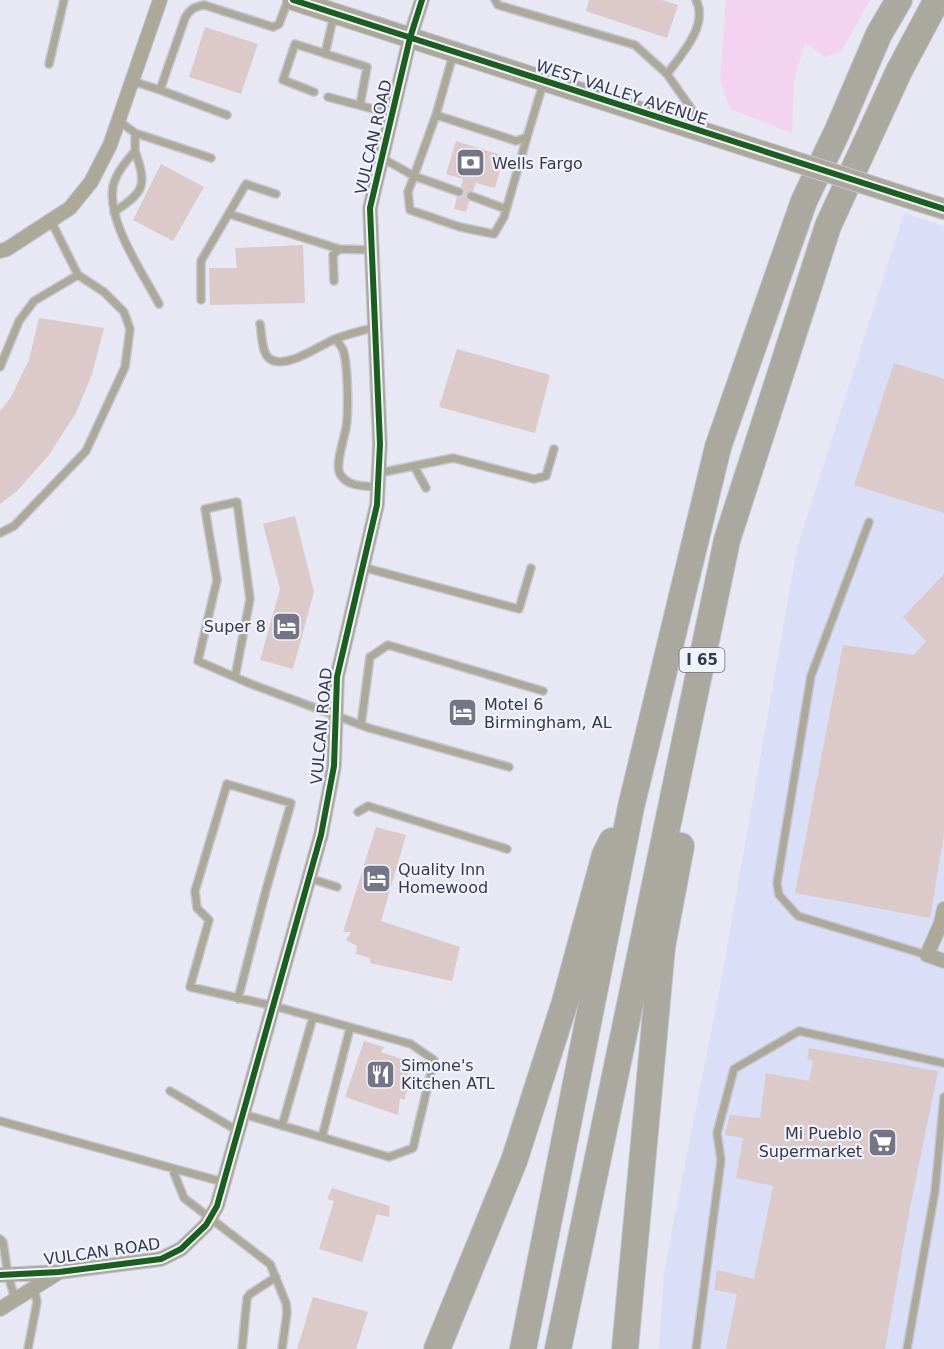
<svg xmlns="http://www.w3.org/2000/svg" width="944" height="1349" font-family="'DejaVu Sans',sans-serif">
<rect width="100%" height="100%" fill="#e7e8f3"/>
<!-- built -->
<path fill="#dadef6" d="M904,213L944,226V1349H659L664,1272L722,976L797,548Z"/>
<!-- green -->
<path fill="#f3d3ef" d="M726,0H870L841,52L825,57L805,43L794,80L792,133L730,109L720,80Z"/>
<!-- building -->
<path fill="#dcc9c9" d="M589,0H662L678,5L667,38L586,11Z
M205,27L258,44L241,94L189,77Z
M456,141L504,156L495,188L476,183L473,191L466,194V198L469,201L466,212L454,209L457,197H462L464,193L461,187L463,179L446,174Z
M161,164L204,187L173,241L133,220Z
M303,245L305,303L210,305L209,268H237L235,248Z
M39,318L104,328L92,374L76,413L49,455L17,491L0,504V411L11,397L29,360Z
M457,349L550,375L535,433L439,407Z
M894,363L944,379V513L854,485Z
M295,516L314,592L293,669L260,660L280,589L263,524Z
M944,574V834L930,918L795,893L843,645L914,655L926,641L903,617Z
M376,827L406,835L381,921L460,947L452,981L370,963V958L356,954L357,946L346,940L351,932H343Z
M364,1041L384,1047L381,1052L411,1062L404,1086L408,1087L404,1100L400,1098L398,1115L345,1097Z
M809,1048L938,1071L910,1208L885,1349H726L737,1294L714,1290L717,1270L754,1279L773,1186L736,1178L743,1138L725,1135L730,1115L760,1118L766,1073L809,1081L813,1061L807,1059Z
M332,1188L390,1206L389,1217L377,1214L362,1262L319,1249L334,1201L327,1199Z
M313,1297L368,1312L356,1349H297Z"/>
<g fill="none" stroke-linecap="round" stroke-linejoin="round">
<defs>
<path id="lane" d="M495,0L498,5L635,45L667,74L704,127
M325,54L334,15
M453,55L436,115L516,141L527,137L543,84
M49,64L64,0
M667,74C681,55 709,25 696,0
M132,81L160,90L185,18C190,9 194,7 204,5L273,27L279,24L288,0
M160,90L227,115
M314,92L283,80L295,44L367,67L360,105
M328,97L392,114
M436,115L414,176L459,192
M119,121L135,133V151C126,161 115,174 113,187C107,223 143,273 159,304
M135,133L211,158
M382,158L414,176L408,192L410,210L460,227L494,234L504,217L527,137
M471,196L506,209
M114,212C145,191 147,186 135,151
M229,214L339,249
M334,281L333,255L339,249L372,250
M201,300V261L246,184L276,194
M260,324C262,333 261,353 270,359C286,370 320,345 335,339C347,334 362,331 375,327
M336,339C338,342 341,346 343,350C348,364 348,404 347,420C347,433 334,463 340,474C347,487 365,486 378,487
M0,367L19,321L34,301L78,275
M414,466L426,488
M379,473L453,458L534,479L546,476L554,449
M869,522L811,676L777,883L779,895L798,916L927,955
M0,533L14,526L86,451L125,367L130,329L124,312L104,292L78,275L51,221
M362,567L519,609L531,568
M235,677L250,599L237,502L205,509L217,580L198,661L251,684L369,728L509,767
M361,725L370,657L388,645L543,691
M358,812L368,806L507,849
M309,878L337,887
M238,999L266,890L291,803L227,784L195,891L197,908L209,920L190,987L274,1006L411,1044L434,1060L413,1148L389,1157L243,1114
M170,1091L238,1131
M0,1121L223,1182
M282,1126L313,1017
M322,1137L350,1028
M172,1168L184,1198L270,1264L286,1303L287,1313L282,1349
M0,1239L3,1242L8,1275L15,1299
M28,1349L37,1302L34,1287
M242,1349L247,1298L250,1294L276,1277
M696,1349L721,1160L717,1133L734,1069L799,1031L944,1063
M907,1349L935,1191L944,1097"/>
<path id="street" d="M0,251L7,249L70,208L91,182L110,145L160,0
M944,909L941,923L927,955L944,961
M0,1275L59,1272L161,1259L181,1249L206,1225L217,1206L321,835L334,766L337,677L377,505L380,444L370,208L410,38L422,0
M0,1309L58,1273"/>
<path id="secondary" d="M293,0L740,144
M918,201L944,209"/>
<path id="highway" d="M437,1349L514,1161L565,1002L605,855L612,841
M523,1349L631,807L718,447L804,201L837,132L879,34L899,0
M558,1349L727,540L828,226L899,71L937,0
M625,1349L662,947L681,846"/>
</defs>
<!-- lane casing -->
<use href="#lane" stroke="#c4c6d1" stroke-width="10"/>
<!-- street casing -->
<use href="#street" stroke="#c4c6d1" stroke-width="16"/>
<!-- secondary casing -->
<use href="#secondary" stroke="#c4c6d1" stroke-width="22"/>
<!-- highway casing -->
<use href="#highway" stroke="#c4c6d1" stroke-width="28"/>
<!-- lane -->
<use href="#lane" stroke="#aca99b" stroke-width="7"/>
<!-- street -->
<use href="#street" stroke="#aca99b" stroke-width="14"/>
<!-- secondary -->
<use href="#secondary" stroke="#aba79a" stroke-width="20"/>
<!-- highway -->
<use href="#highway" stroke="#aba89f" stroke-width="26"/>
<defs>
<path id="secondary-bridge" d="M740,144L918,201"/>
</defs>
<!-- secondary-bridge casing -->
<use href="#secondary-bridge" stroke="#c4c6d1" stroke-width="22" stroke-linecap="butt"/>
<!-- secondary-bridge -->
<use href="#secondary-bridge" stroke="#aba79a" stroke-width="20"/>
<defs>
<path id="cycleway" d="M293,0L944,209
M0,1275L59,1272L161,1259L181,1249L206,1225L217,1206L321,835L334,766L337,677L377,505L380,444L370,208L410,38L422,0"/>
</defs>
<!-- cycleway casing -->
<use href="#cycleway" stroke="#f0f2fc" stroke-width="10"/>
<!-- cycleway -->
<use href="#cycleway" stroke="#1b5e20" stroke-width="6"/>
</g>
<!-- icons -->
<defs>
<symbol id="bank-square" viewBox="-11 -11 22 22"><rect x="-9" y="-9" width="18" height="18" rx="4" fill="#747687" stroke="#f0f2fc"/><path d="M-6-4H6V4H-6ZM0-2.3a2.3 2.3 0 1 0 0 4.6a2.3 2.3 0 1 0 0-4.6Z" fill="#fff"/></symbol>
<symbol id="hotel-square" viewBox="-11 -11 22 22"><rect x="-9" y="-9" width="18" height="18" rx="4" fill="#747687" stroke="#f0f2fc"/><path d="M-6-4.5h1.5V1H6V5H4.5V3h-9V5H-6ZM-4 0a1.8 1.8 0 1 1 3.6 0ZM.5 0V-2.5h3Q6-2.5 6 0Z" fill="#fff"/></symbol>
<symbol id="restaurant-square" viewBox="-11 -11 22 22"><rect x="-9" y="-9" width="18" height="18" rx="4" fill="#747687" stroke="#f0f2fc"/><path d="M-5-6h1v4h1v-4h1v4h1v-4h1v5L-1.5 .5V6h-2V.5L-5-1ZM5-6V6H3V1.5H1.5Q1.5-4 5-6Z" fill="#fff"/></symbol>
<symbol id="supermarket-square" viewBox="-11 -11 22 22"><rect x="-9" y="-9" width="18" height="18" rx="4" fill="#747687" stroke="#f0f2fc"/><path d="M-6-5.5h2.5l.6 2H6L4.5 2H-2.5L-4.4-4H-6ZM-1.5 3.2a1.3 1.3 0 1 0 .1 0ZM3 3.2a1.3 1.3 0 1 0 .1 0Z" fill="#fff"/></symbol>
</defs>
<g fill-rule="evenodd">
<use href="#bank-square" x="454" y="146" width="33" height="33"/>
<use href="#hotel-square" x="270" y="610" width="33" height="33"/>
<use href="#hotel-square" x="446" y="696" width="33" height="33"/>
<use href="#hotel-square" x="360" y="862" width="33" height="33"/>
<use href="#restaurant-square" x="364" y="1058" width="33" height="33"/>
<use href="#supermarket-square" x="866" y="1126" width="33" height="33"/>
</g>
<g text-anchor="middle" stroke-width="4.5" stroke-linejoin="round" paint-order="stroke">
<!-- shield labels -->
<rect fill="#f0f2fc" stroke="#6e7082" stroke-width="1.5" x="679.5" y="648" width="45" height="24" rx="4.5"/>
<g font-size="15" font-weight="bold" fill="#36394d">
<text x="702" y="665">I 65</text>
</g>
<!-- street labels -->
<g font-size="16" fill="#36394d" stroke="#f0f2fc">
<text transform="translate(622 92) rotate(18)" y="6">WEST VALLEY AVENUE</text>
<text transform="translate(373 137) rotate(-77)" y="6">VULCAN ROAD</text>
<text transform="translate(321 726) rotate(-85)" y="6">VULCAN ROAD</text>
<text transform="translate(102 1251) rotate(-8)" y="6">VULCAN ROAD</text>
</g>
<!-- poi labels -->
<g font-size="16" fill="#36394d" stroke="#f0f2fc" text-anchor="start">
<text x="492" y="169">Wells Fargo</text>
<text x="266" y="632" text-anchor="end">Super 8</text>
<text x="484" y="710">Motel 6<tspan x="484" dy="18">Birmingham, AL</tspan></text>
<text x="398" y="875">Quality Inn<tspan x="398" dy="18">Homewood</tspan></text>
<text x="401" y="1071">Simone's<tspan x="401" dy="18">Kitchen ATL</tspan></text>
<text x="862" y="1139" text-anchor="end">Mi Pueblo<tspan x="862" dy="18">Supermarket</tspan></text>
</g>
</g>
</svg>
